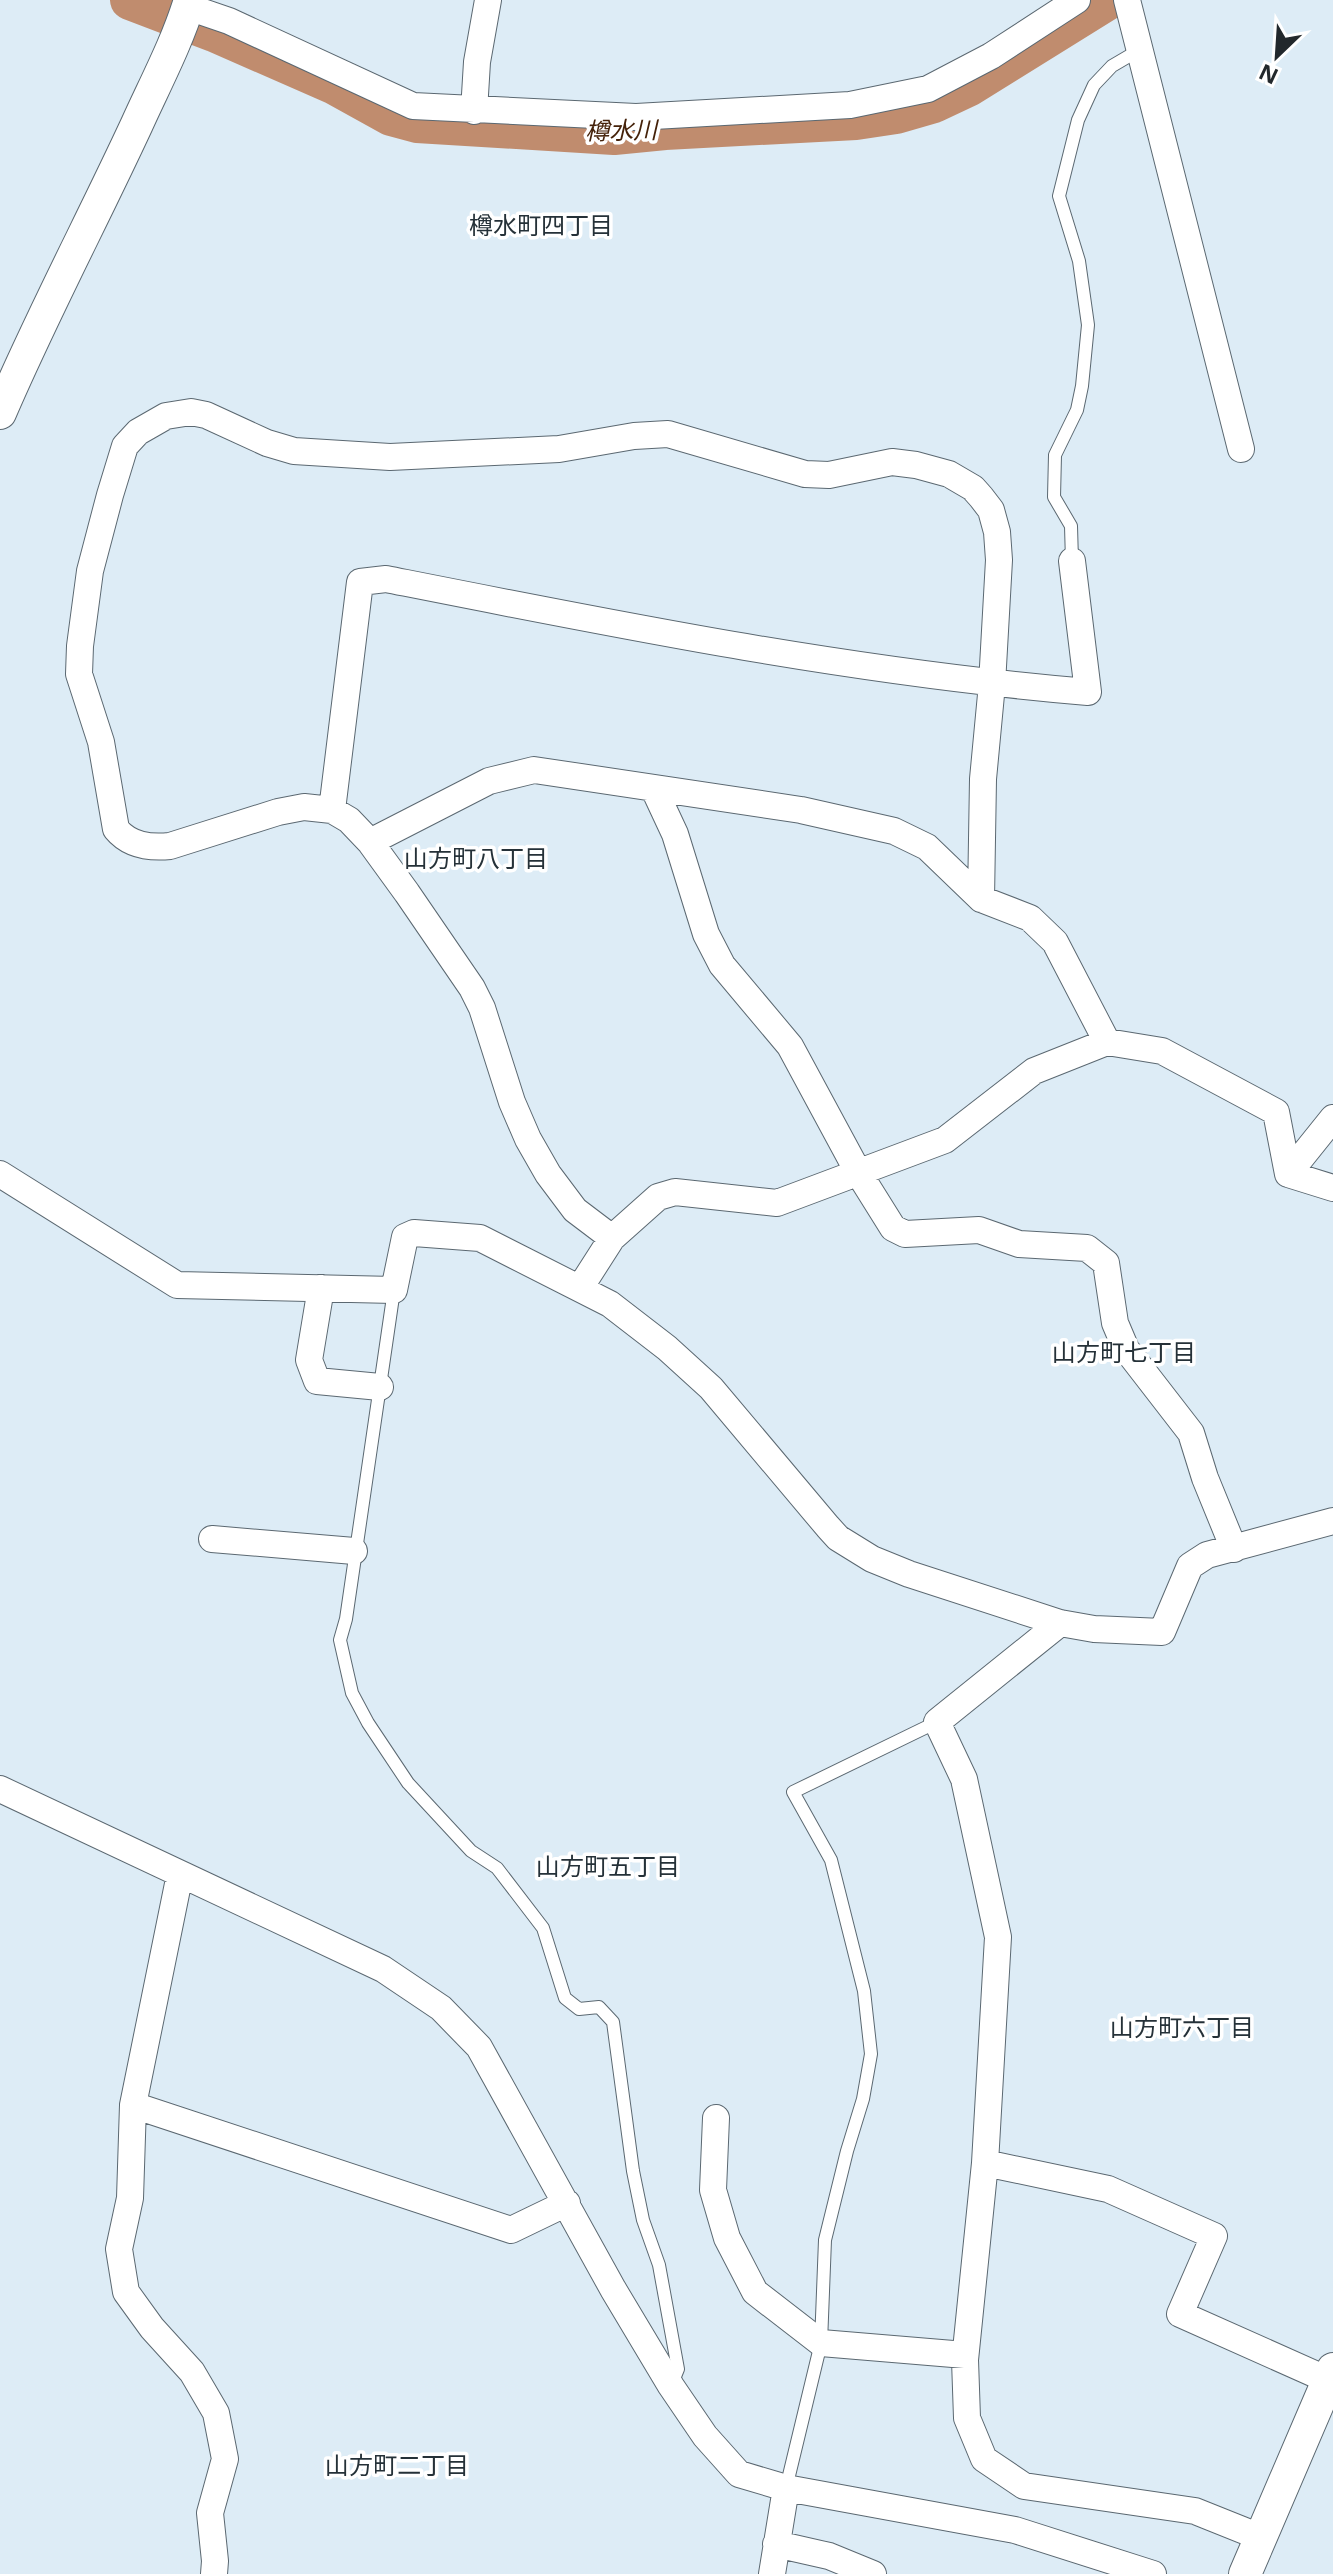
<svg xmlns="http://www.w3.org/2000/svg" width="1333" height="2574" font-family="'Open Sans','Noto Sans JP',sans-serif">
<rect width="100%" height="100%" fill="#ddecf6"/>
<g fill="none" stroke-linecap="round" stroke-linejoin="round">
<!-- river -->
<path stroke="#c08c6e" stroke-width="40" d="M130,0L214,32L335,85L391,116L417,123L614,135L665,130L856,120L896,114L934,103L968,87L1108,0"/>
<defs>
<path id="service" d="M1072,561L1071,526L1054,497L1055,455L1077,410L1082,386L1088,325L1079,261L1059,196L1078,120L1094,85L1112,66L1141,49
M394,1290L346,1619L340,1640L352,1693L368,1723L408,1783L471,1851L497,1868L543,1928L565,1998L579,2009L599,2007L613,2022L633,2171L643,2220L659,2265L678,2369L671,2386
M786,2488L821,2343L825,2240L847,2151L863,2099L871,2054L864,1991L831,1860L793,1792L937,1722"/>
<path id="minor" d="M1127,0L1241,449
M188,7L229,21L413,106L636,117L850,105L928,89L991,56L1077,0
M474,111L477,62L488,0
M654,789L675,834L706,934L722,965L790,1046L858,1172L893,1228L905,1234L979,1230L1019,1244L1087,1248L1106,1263L1115,1323L1126,1349L1191,1433L1205,1478L1234,1549
M332,810L360,582L386,579C618,625 851,672 1088,692L1072,561
M370,842L489,781L534,770L801,810L894,831L927,847L981,899L1030,918L1055,942L1107,1042
M0,1174L177,1285L394,1290L405,1237L414,1233L480,1238L610,1304L667,1348L711,1388L828,1527L838,1538L872,1559L909,1574L1060,1623L1094,1629L1162,1632L1190,1566L1207,1555L1333,1521
M1288,1174L1333,1118
M1288,1174L1333,1188
M612,1238L575,1210L548,1174L528,1139L512,1102L482,1008L472,988L407,893L370,842L349,820L332,810L304,807L278,812L170,846C150,848 130,846 116,829L101,742L79,674L80,646L90,571L110,495L125,446L138,432L166,416L191,412L206,415L267,443L294,451L390,457L559,449L634,436L668,434L805,474L829,475L892,462L916,465L949,474L973,488L981,497L991,510L997,532L999,560L992,684L983,779L981,899
M321,1288L309,1360L317,1381L380,1387
M580,1288L612,1238L658,1197L675,1192L777,1203L945,1140L1034,1071L1107,1042L1162,1051L1276,1112L1288,1174
M212,1539L354,1551
M1060,1623L937,1722L964,1779L998,1937L985,2163L965,2360L967,2418L984,2459L1024,2486L1195,2511L1260,2537
M0,1789L383,1969L441,2008L479,2047L613,2289L671,2386L705,2436L739,2474L786,2488L1015,2530L1153,2574
M180,1874L133,2105L130,2198L119,2249L126,2292L152,2328L192,2372L216,2413L225,2459L210,2513L215,2561L214,2574
M133,2105L511,2230L567,2203
M716,2118L713,2190L727,2238L755,2292L821,2343L965,2355
M985,2163L1108,2189L1214,2236L1180,2314L1328,2380
M776,2544L829,2556L873,2574
M772,2574L786,2488"/>
<path id="tertiary" d="M0,413C42,315 92,221 137,124C155,84 177,43 190,0
M1245,2574L1333,2369"/>
</defs>
<!-- service casing -->
<use href="#service" stroke="#5b6871" stroke-width="14"/>
<!-- minor casing -->
<use href="#minor" stroke="#5b6871" stroke-width="28"/>
<!-- tertiary casing -->
<use href="#tertiary" stroke="#5b6871" stroke-width="34"/>
<!-- service -->
<use href="#service" stroke="#fff" stroke-width="12"/>
<!-- minor -->
<use href="#minor" stroke="#fff" stroke-width="26"/>
<!-- tertiary -->
<use href="#tertiary" stroke="#fff" stroke-width="32"/>
</g>
<g text-anchor="middle" stroke-width="7" stroke-linejoin="round" paint-order="stroke">
<!-- water labels -->
<g font-size="24" font-style="italic" fill="#45220a" stroke="#fff">
<text transform="translate(621 131) rotate(-1)" y="8">樽水川</text>
</g>
<!-- neighbourhood labels -->
<g font-size="24" fill="#253138" stroke="#fff">
<text x="541" y="234">樽水町四丁目</text>
<text x="476" y="867">山方町八丁目</text>
<text x="1124" y="1361">山方町七丁目</text>
<text x="608" y="1875">山方町五丁目</text>
<text x="1182" y="2036">山方町六丁目</text>
<text x="397" y="2474">山方町二丁目</text>
</g>
</g>
<!-- north arrow -->
<g transform="translate(1277 56) rotate(205)" stroke="#ffffff" stroke-width="6" paint-order="stroke">
<path d="M0-6L14 30L0 20L-14 30Z" fill="#22282c"/>
<text y="-12" font-size="22" font-weight="bold" text-anchor="middle" fill="#22282c">N</text>
</g>
</svg>
